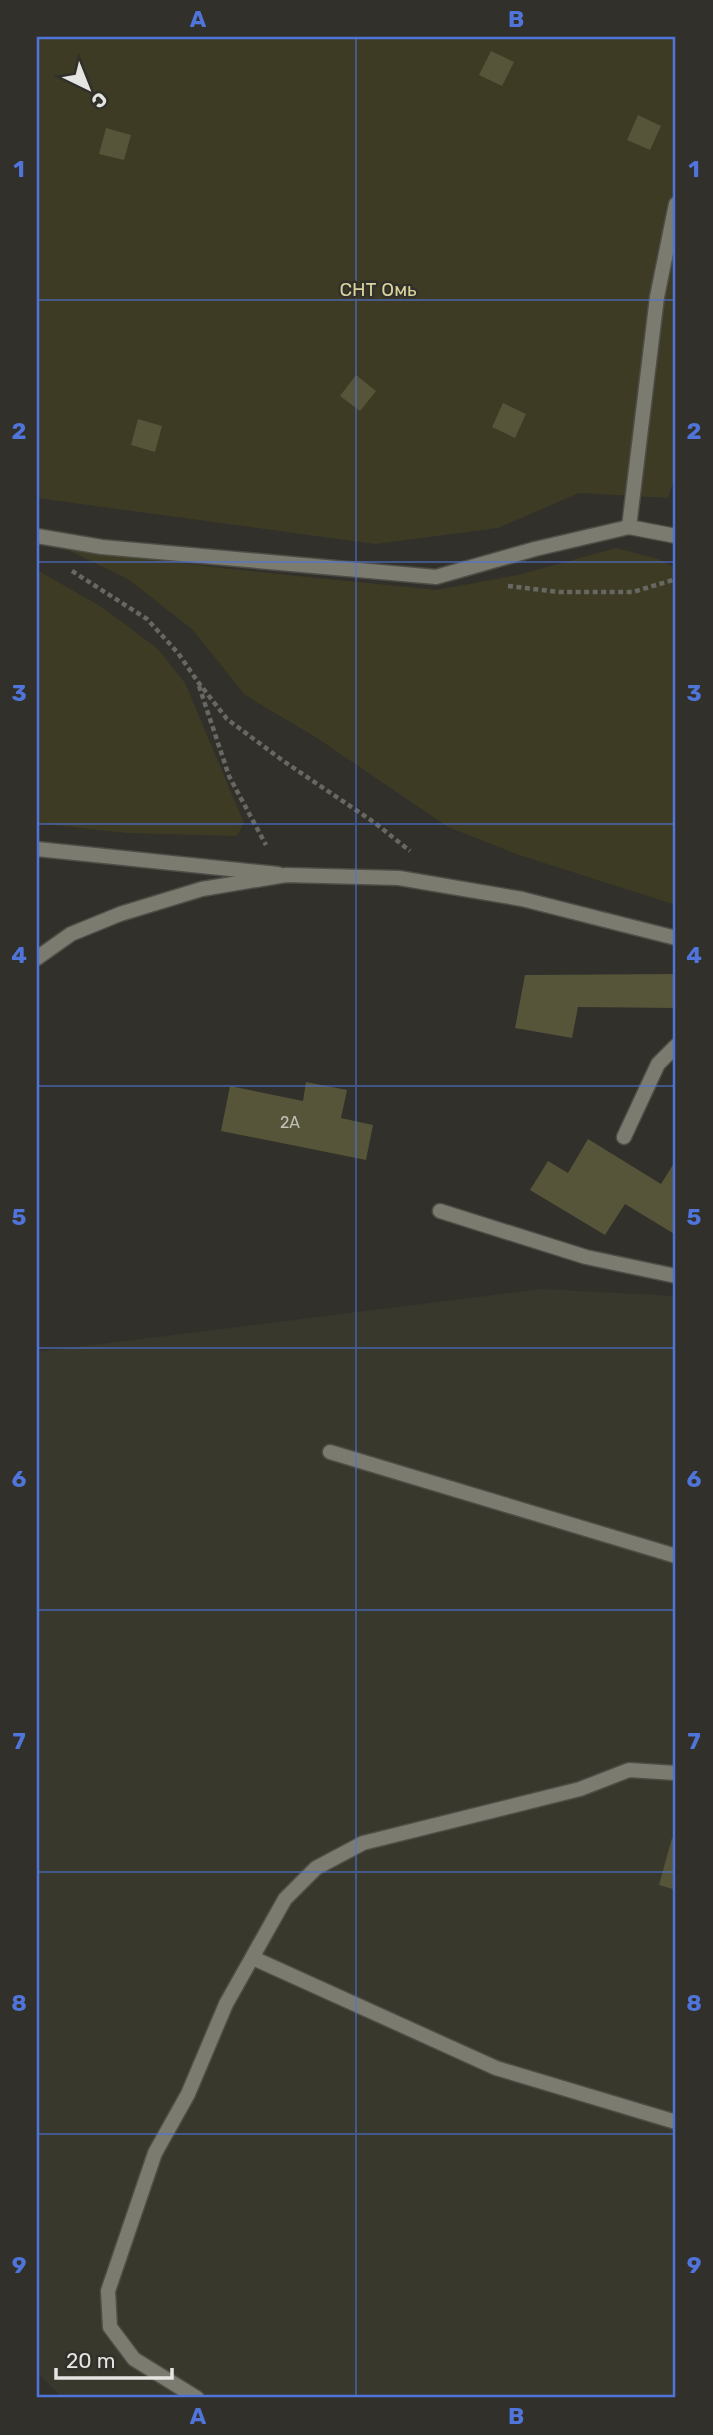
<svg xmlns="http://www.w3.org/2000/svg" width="713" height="2435" font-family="Rubik,sans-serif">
<rect width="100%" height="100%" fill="#31302a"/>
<!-- built -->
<path fill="#39382c" d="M542,1289L676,1296V2398H63L37,2373V1352Z"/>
<!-- green -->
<path fill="#3e3b24" d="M37,37H676V473L668,498L579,493L498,528L375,544L37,498Z
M616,548L658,559L676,568V905L519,855L448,827L317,738L245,695L193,630L128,579L66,549L221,568L436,590L518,575Z
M37,570L100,606L157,648L185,683L244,823L237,836L126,833L37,823Z"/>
<!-- building -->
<path fill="#565439" d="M491,51L514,62L502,86L479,75Z
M638,115L661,126L650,150L627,140Z
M106,128L131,135L124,160L99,154Z
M356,375L376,391L360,411L340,396Z
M503,403L526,414L515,438L492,427Z
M138,419L162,426L155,452L131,445Z
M676,974V1008L578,1007L572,1038L515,1028L525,975Z
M306,1082L347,1090L341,1118L373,1125L366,1160L221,1131L230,1086L303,1101Z
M588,1139L661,1184L676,1160V1235L625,1204L605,1235L530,1190L548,1161L568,1173Z
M672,1838L676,1839V1890L659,1885Z"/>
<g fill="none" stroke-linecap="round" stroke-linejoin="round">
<defs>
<path id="service" d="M629,527L657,297L676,204
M37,849L278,874
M624,1137L658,1064L676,1046
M440,1211L586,1257L676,1276
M330,1452L676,1556
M253,1958L496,2068L676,2122
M197,2398L134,2359L110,2327L108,2291L155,2153L188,2094L226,2004L285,1899L316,1868L363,1843L580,1789L629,1770L676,1773"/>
<path id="minor" d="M37,536L102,547L436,577L535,549L629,527L676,536
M37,958L71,934L120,914L202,889L286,875L399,878L522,899L676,938"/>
</defs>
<!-- service casing -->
<use href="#service" stroke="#4e4d47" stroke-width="17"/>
<!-- minor casing -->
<use href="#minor" stroke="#4e4d47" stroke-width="17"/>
<!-- path -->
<path stroke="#686862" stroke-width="4.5" stroke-dasharray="5 3.5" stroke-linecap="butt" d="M72,571L147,619L178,653L198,682L227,719L282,760L375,823L410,851
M508,586L559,592H633L676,579
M199,686L229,776L266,845"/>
<!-- service -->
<use href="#service" stroke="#7c7b6f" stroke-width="14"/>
<!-- minor -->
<use href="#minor" stroke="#7c7b6f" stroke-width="14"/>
</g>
<!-- grid -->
<path fill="none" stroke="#4f74da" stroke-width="2" stroke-opacity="0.55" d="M356,37V2398M37,300H676M37,562H676M37,824H676M37,1086H676M37,1348H676M37,1610H676M37,1872H676M37,2134H676"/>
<g text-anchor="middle" stroke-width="5" stroke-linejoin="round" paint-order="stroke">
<!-- number labels -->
<g font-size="16" fill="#c1c1b7">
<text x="290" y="1128">2А</text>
</g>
<!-- park labels -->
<g font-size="19" fill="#d8d29c" stroke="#31302a">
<text x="378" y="296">СНТ Омь</text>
</g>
</g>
<!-- border -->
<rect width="713" height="2435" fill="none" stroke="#31302a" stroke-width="77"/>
<!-- north arrow -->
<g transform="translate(88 88) rotate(137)" stroke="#31302a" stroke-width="5" paint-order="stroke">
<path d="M0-5L12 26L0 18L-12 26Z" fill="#e5e5e1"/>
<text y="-10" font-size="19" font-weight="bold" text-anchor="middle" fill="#e5e5e1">С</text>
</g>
<!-- scale -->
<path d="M56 2368v10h116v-10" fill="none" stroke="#e5e5e1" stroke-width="3.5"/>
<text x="66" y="2368" font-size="21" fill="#e5e5e1" stroke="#31302a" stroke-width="5" paint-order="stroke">20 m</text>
<rect x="38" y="38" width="636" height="2358" fill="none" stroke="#4f74da" stroke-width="2.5"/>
<g font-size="23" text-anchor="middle" font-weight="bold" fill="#4f74da">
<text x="198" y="27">A</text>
<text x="516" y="27">B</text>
<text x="19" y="177">1</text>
<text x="694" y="177">1</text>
<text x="19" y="439">2</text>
<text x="694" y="439">2</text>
<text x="19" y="701">3</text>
<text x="694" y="701">3</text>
<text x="19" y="963">4</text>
<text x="694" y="963">4</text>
<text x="19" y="1225">5</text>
<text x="694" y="1225">5</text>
<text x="19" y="1487">6</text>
<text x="694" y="1487">6</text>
<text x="19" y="1749">7</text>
<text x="694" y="1749">7</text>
<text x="19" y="2011">8</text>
<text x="694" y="2011">8</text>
<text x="19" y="2273">9</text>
<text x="694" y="2273">9</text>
<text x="198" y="2424">A</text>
<text x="516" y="2424">B</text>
</g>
</svg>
